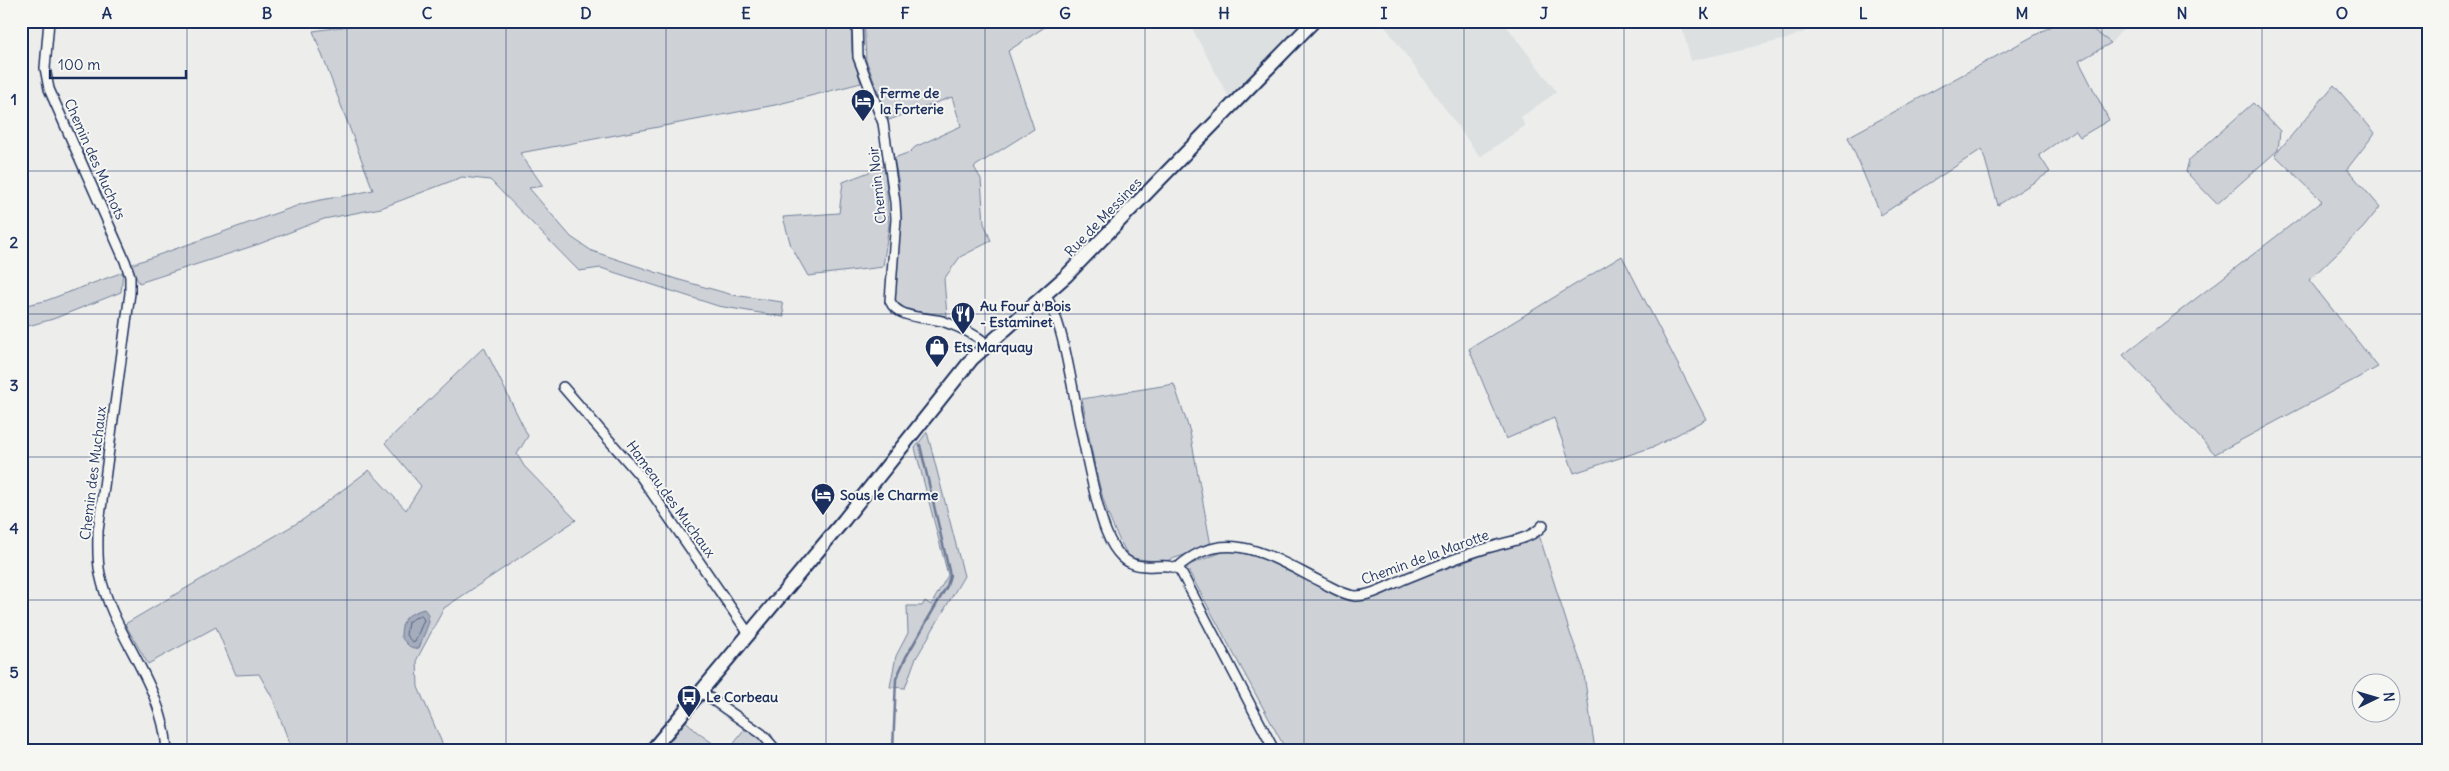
<svg xmlns="http://www.w3.org/2000/svg" width="2449" height="771" font-family="Delius,sans-serif">
<rect width="100%" height="100%" fill="#edeeec"/>
<filter id="ink" filterUnits="userSpaceOnUse"><feTurbulence type="fractalNoise" baseFrequency=".02" numOctaves="2"/><feDisplacementMap in="SourceGraphic" scale="10" xChannelSelector="R" yChannelSelector="G"/><feConvolveMatrix kernelMatrix="1 2 1 2 8 2 1 2 1" color-interpolation-filters="sRGB"/></filter>
<g filter="url(#ink)">
<!-- built -->
<path fill="#dde0e1" d="M1188,21H1325L1239,111L1228,96Z
M1381,21H1503L1557,92L1521,117L1525,126L1480,157Z
M1680,21H1809V30L1787,39L1691,61Z
M2081,21H2130L2111,43Z"/>
<!-- green -->
<path fill="#ced2d7" stroke="#74809a" d="M385,21H851L852,52L861,83L775,105L520,153L543,186L529,188L571,237L592,251L676,279L733,295L782,302L784,317L718,306L601,268L579,271L490,180L462,177L381,208L324,219L259,244L139,283L130,265L302,204C326,198 349,196 373,190L313,31Z
M864,21H1054L1008,51L1034,129L974,167L981,179L984,223L991,241L960,257L944,279L947,316L901,309L895,300L899,184L894,158L910,152L915,147L961,126L952,97L889,120L866,60Z
M2061,21H2081L2111,43L2079,61L2109,120L2080,137L2075,130L2039,155L2050,172L1998,205L1982,149L1881,215L1848,137Z
M2334,85L2375,133L2347,169L2380,207L2363,228L2309,280L2378,367L2215,454L2123,355L2322,201L2275,155Z
M2253,103L2280,131L2278,150L2217,204L2186,172L2189,160Z
M885,166L889,224L883,267L808,276L791,246L783,217L839,213L843,182Z
M1622,256L1706,419L1656,446L1574,473L1554,418L1506,439L1469,349Z
M123,272L121,292L53,319L21,328V306L45,301Z
M484,347L528,436L517,454L524,466L576,520L444,608L417,659L418,687L445,750H292L273,699L259,674L236,675L216,627L148,664L125,624L304,519L369,470L406,510L421,486L385,443Z
M1174,384L1190,432L1211,546L1163,562L1130,558C1099,512 1093,453 1082,399Z
M927,432L964,576L915,660L905,688L890,687L896,656L908,633L907,606H922L925,601L931,605L948,575L915,448Z
M1539,535L1570,633L1583,668L1595,750H1286L1186,566L1225,551H1249L1365,598Z
M752,720L771,734L780,750H729Z
M686,721L697,732L722,750H663Z"/>
<!-- water -->
<path fill="#a5acbc" stroke="#6e7a96" d="M424,609L428,614L429,622L419,648C410,650 406,643 401,637C401,619 407,614 424,609Z"/>
<g fill="none" stroke-linecap="round" stroke-linejoin="round">
<!-- shore -->
<path stroke="#526184" stroke-width="1" d="M421,615L424,620L415,641L412,642L406,635L408,622Z"/>
<!-- stream -->
<path stroke="#6e7a96" stroke-width="2.5" d="M893,750L896,679L906,657L947,586L950,575L920,445"/>
<defs>
<path id="minor" d="M49,21L45,68L49,89L125,261L130,276V293L98,531C98,545 97,560 100,574C113,636 162,681 167,750
M857,21L858,57L883,123L895,202L896,219L890,301C898,319 926,317 942,321C957,326 975,334 987,344
M1045,294C1062,324 1066,356 1073,389C1080,425 1087,462 1096,498C1101,517 1107,543 1122,557C1141,575 1162,559 1180,570L1274,750
M563,387L641,477L749,634
M1177,568C1227,523 1275,559 1323,583C1333,588 1344,595 1355,596C1371,596 1388,586 1402,580C1432,568 1463,554 1495,546C1510,541 1532,539 1543,525
M701,692L762,734L776,750"/>
<path id="secondary" d="M652,750L844,520L972,359L1066,276L1314,21"/>
</defs>
<!-- minor casing -->
<use href="#minor" stroke="#1b2f5e" stroke-width="12"/>
<!-- secondary casing -->
<use href="#secondary" stroke="#1b2f5e" stroke-width="16"/>
<!-- minor -->
<use href="#minor" stroke="#f6f6f2" stroke-width="9"/>
<!-- secondary -->
<use href="#secondary" stroke="#f6f6f2" stroke-width="12"/>
</g>
</g>
<!-- grid -->
<path fill="none" stroke="#1b2f5e" stroke-width="1" stroke-opacity="0.55" d="M187,21V750M347,21V750M506,21V750M666,21V750M826,21V750M985,21V750M1145,21V750M1304,21V750M1464,21V750M1624,21V750M1783,21V750M1943,21V750M2102,21V750M2262,21V750M21,171H2428M21,314H2428M21,457H2428M21,600H2428"/>
<!-- icons -->
<defs>
<symbol id="hotel-pin" viewBox="-11 -11 22 30"><path d="M0 17L-7.5 6A9.5 9.5 0 1 1 7.5 6Z" fill="#1b2f5e" stroke="#f6f6f2"/><path d="M-6-4.5h1.5V1H6V5H4.5V3h-9V5H-6ZM-4 0a1.8 1.8 0 1 1 3.6 0ZM.5 0V-2.5h3Q6-2.5 6 0Z" fill="#fff"/></symbol>
<symbol id="restaurant-pin" viewBox="-11 -11 22 30"><path d="M0 17L-7.5 6A9.5 9.5 0 1 1 7.5 6Z" fill="#1b2f5e" stroke="#f6f6f2"/><path d="M-5-6h1v4h1v-4h1v4h1v-4h1v5L-1.5 .5V6h-2V.5L-5-1ZM5-6V6H3V1.5H1.5Q1.5-4 5-6Z" fill="#fff"/></symbol>
<symbol id="shop-pin" viewBox="-11 -11 22 30"><path d="M0 17L-7.5 6A9.5 9.5 0 1 1 7.5 6Z" fill="#1b2f5e" stroke="#f6f6f2"/><path d="M-5-2.5h2.3a2.7 3.5 0 0 1 5.4 0H5L5.5 6h-11ZM-1.5-2.5h3a1.5 2.3 0 0 0-3 0Z" fill="#fff"/></symbol>
<symbol id="bus-pin" viewBox="-11 -11 22 30"><path d="M0 17L-7.5 6A9.5 9.5 0 1 1 7.5 6Z" fill="#1b2f5e" stroke="#f6f6f2"/><path d="M-5-6H5V4H4V6H2V4H-2V6H-4V4H-5ZM-3.5-4V0h7V-4ZM-3.5 1.2v1.5H-2V1.2ZM2 1.2v1.5H3.5V1.2Z" fill="#fff"/></symbol>
</defs>
<g fill-rule="evenodd">
<use href="#hotel-pin" x="849" y="87" width="28" height="38"/>
<use href="#restaurant-pin" x="949" y="300" width="28" height="38"/>
<use href="#shop-pin" x="923" y="333" width="28" height="38"/>
<use href="#hotel-pin" x="809" y="481" width="28" height="38"/>
<use href="#bus-pin" x="675" y="683" width="28" height="38"/>
</g>
<g text-anchor="middle" stroke-width="4" stroke-linejoin="round" paint-order="stroke">
<!-- poi labels -->
<g font-size="14" font-weight="bold" fill="#1b2f5e" stroke="#f6f6f2" text-anchor="start">
<text x="880" y="98">Ferme de<tspan x="880" dy="16">la Forterie</tspan></text>
<text x="980" y="311">Au Four à Bois<tspan x="980" dy="16">- Estaminet</tspan></text>
<text x="954" y="352">Ets Marquay</text>
<text x="840" y="500">Sous le Charme</text>
<text x="706" y="702">Le Corbeau</text>
</g>
<!-- street labels -->
<g font-size="14" fill="#1b2f5e" stroke="#f6f6f2">
<text transform="translate(95 159) rotate(66)" y="5">Chemin des Muchots</text>
<text transform="translate(877 185) rotate(-96)" y="5">Chemin Noir</text>
<text transform="translate(1103 217) rotate(-46)" y="5">Rue de Messines</text>
<text transform="translate(93 473) rotate(-83)" y="5">Chemin des Muchaux</text>
<text transform="translate(671 499) rotate(54)" y="5">Hameau des Muchaux</text>
<text transform="translate(1425 557) rotate(-20)" y="5">Chemin de la Marotte</text>
</g>
</g>
<!-- margin -->
<rect width="2449" height="771" fill="none" stroke="#f6f6f2" stroke-width="55"/>
<!-- north arrow -->
<g transform="translate(2376 698) rotate(85)"><circle r="24" fill="#f6f6f2" stroke="#9ea6b7"/>
<path d="M0-4L9 19L0 12L-9 19Z" fill="#1b2f5e"/>
<text y="-8" font-size="14" font-weight="bold" text-anchor="middle" fill="#1b2f5e">N</text>
</g>
<!-- scale -->
<path d="M50 70v8h136v-8" fill="none" stroke="#1b2f5e" stroke-width="2.5"/>
<text x="58" y="70" font-size="15" fill="#1b2f5e" stroke="#f6f6f2" stroke-width="4" paint-order="stroke">100 m</text>
<rect x="28" y="28" width="2394" height="716" fill="none" stroke="#1b2f5e" stroke-width="2"/>
<g font-size="16" text-anchor="middle" font-weight="bold" fill="#1b2f5e">
<text x="107" y="19">A</text>
<text x="267" y="19">B</text>
<text x="427" y="19">C</text>
<text x="586" y="19">D</text>
<text x="746" y="19">E</text>
<text x="905" y="19">F</text>
<text x="1065" y="19">G</text>
<text x="1224" y="19">H</text>
<text x="1384" y="19">I</text>
<text x="1544" y="19">J</text>
<text x="1703" y="19">K</text>
<text x="1863" y="19">L</text>
<text x="2022" y="19">M</text>
<text x="2182" y="19">N</text>
<text x="2342" y="19">O</text>
<text x="14" y="105">1</text>
<text x="14" y="248">2</text>
<text x="14" y="391">3</text>
<text x="14" y="534">4</text>
<text x="14" y="678">5</text>
</g>
</svg>
